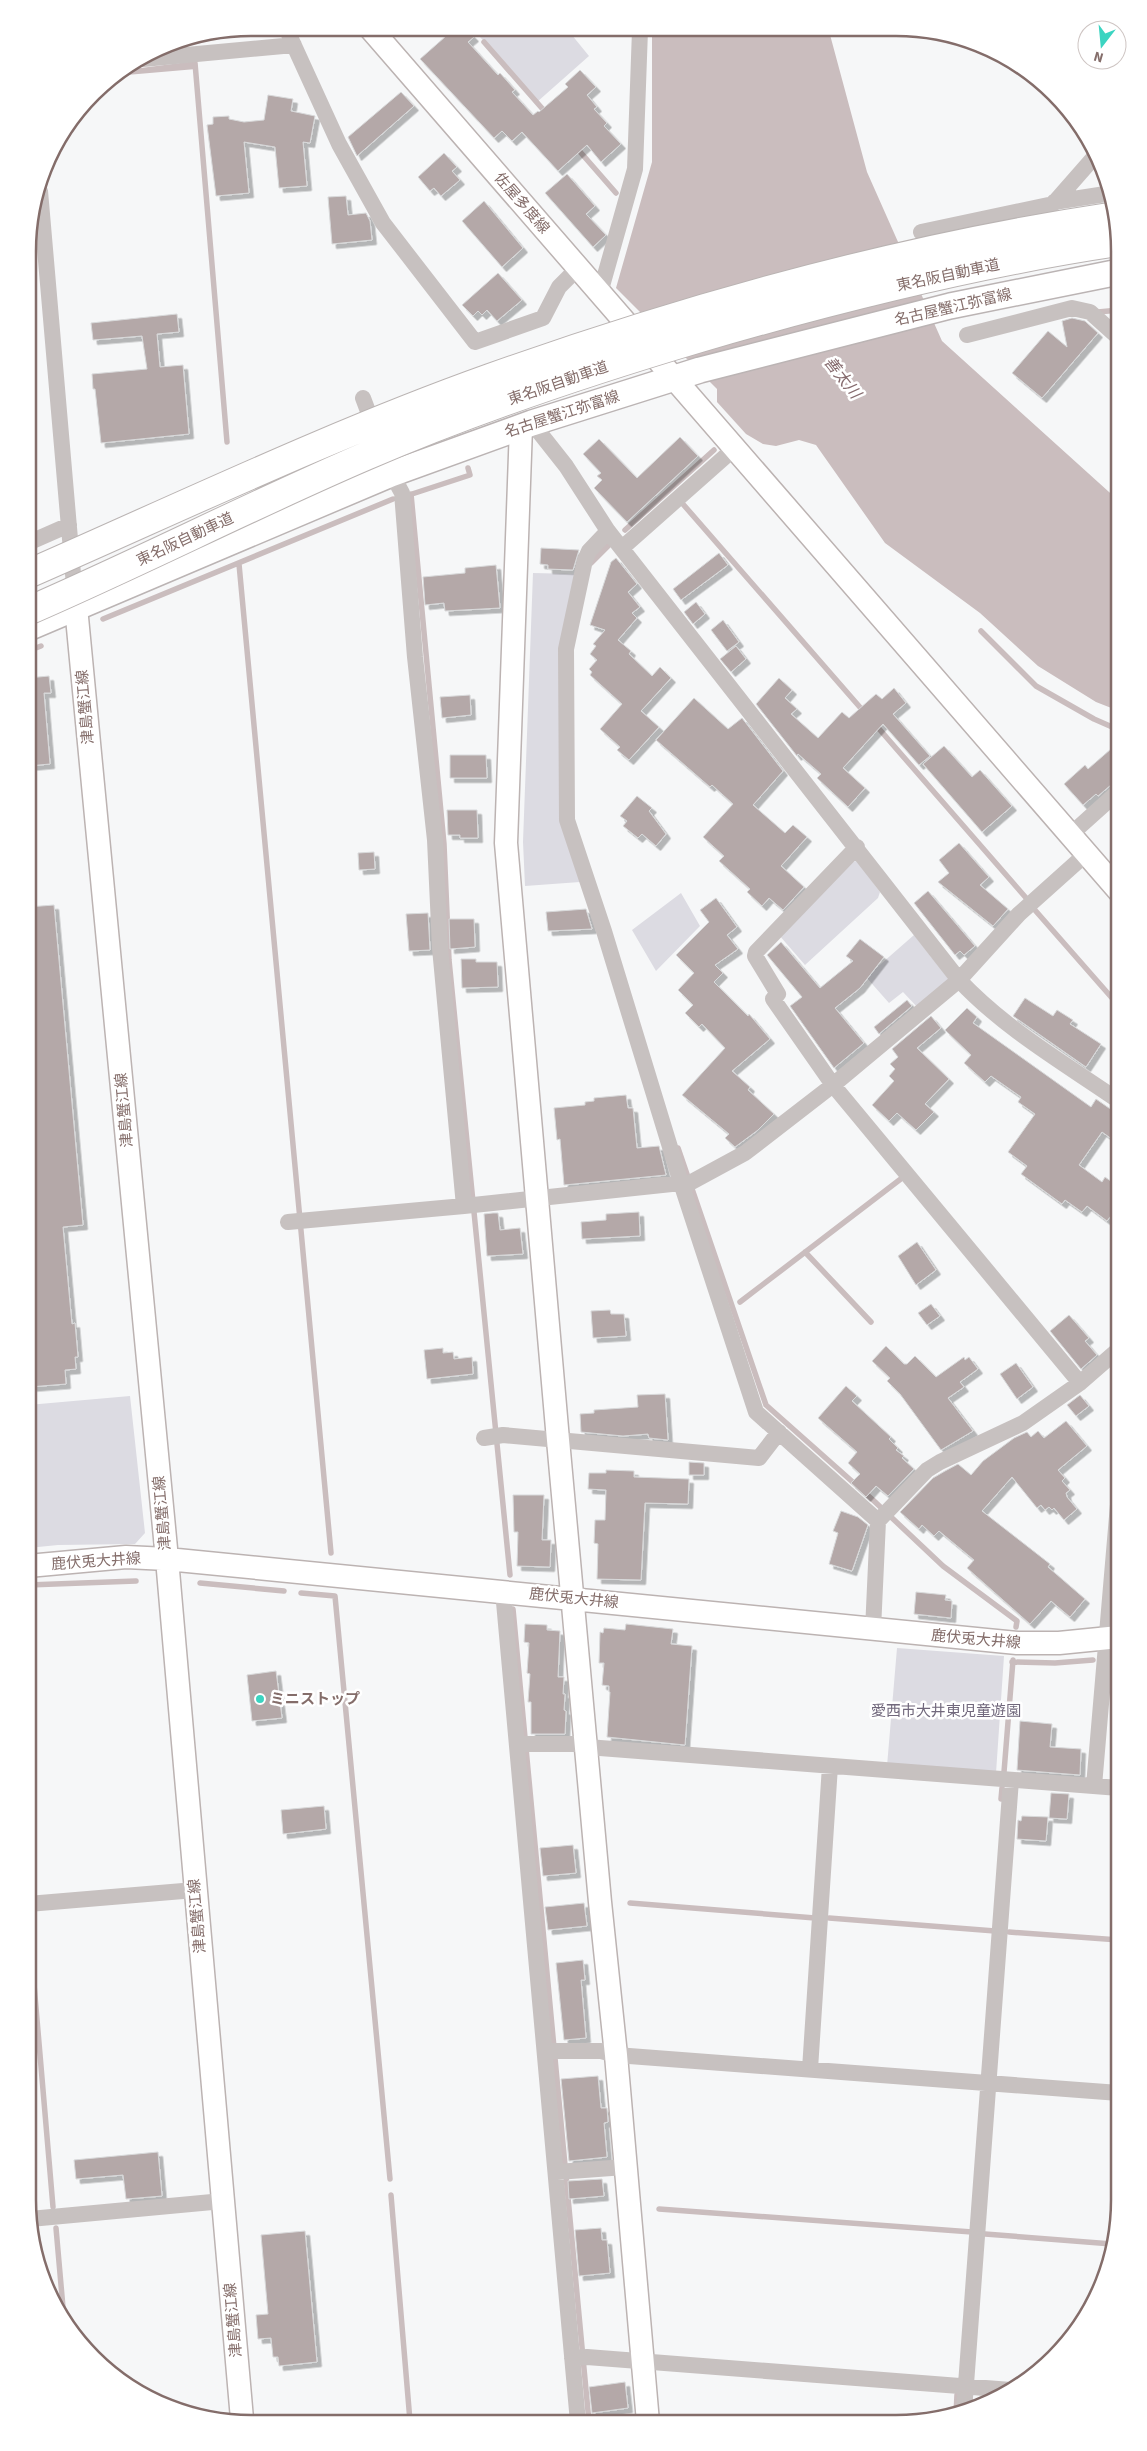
<svg xmlns="http://www.w3.org/2000/svg" width="1147" height="2451" font-family="'Source Sans 3','Noto Sans JP',sans-serif">
<defs>
<filter id="shadow"><feDropShadow dx="4.5" dy="4.5" stdDeviation="0" flood-color="#0004"/></filter>
</defs>
<rect width="100%" height="100%" fill="#f6f7f8"/>
<!-- green -->
<path fill="#dcdbe2" d="M473,29H567L589,56L537,102Z
M533,573L575,574L564,820L580,882L525,886L523,842Z
M857,861L880,892L878,898L805,965L779,935L848,862Z
M681,893L700,926L656,971L632,930Z
M914,935L950,981L919,1009L903,992L889,1003L866,977Z
M130,1396L145,1533L135,1544L58,1545L28,1548V1405Z
M897,1648L1004,1656L996,1773L887,1766Z"/>
<!-- water -->
<path fill="#cabdbe" d="M652,30L829,31L867,172L942,341L1119,501V711L1096,702L1038,666L980,613L885,543L816,445L799,440L776,446L763,444L746,434L717,402V389L616,288L652,162Z
M196,61V69L115,76L125,70Z"/>
<g fill="none" stroke-linecap="round" stroke-linejoin="round">
<!-- stream -->
<path stroke="#cabdbe" stroke-width="5.5" d="M190,40L191,42
M484,42L547,114
M195,63L227,442
M575,146L616,193
M1098,312L1119,310
M411,494L444,844L449,960L510,1575
M409,495L470,475L468,468
M682,503L865,713
M625,530L714,450
M591,563L610,544
M239,564L331,1553
M103,619L393,499
M981,631L1036,686L1094,719L1119,730
M28,651L41,646
M874,723L1027,899
M1034,909L1119,1006
M678,1148L766,1405L873,1500L943,1566L1017,1621L1016,1627
M805,1252L871,1322
M740,1302L902,1178
M200,1583L284,1591
M28,1585L136,1581
M301,1593L335,1596L390,2179
M513,1609L589,2422
M1114,1658L1119,1657
M1012,1662L1055,1663L1093,1660
M1004,1772L1013,1660
M1001,1799L1002,1788
M630,1903L815,1918
M28,1914L53,2207
M829,1918L995,1931
M1009,1932L1119,1940
M391,2195L410,2421
M659,2209L972,2232
M56,2228L64,2319
M985,2234L1112,2244
M956,2415L957,2395"/>
</g>
<!-- building -->
<path fill="#b4a8a8" stroke="#d8d9da" filter="url(#shadow)" d="M454,29H466L474,37L468,42L498,75L500,73L515,90L512,92L533,115L538,111L539,112L568,87L565,84L580,70L596,87L587,95L597,107L594,109L607,123L604,126L621,144L601,162L587,145L558,171L522,132L512,141L502,131L494,138L420,59Z
M401,92L414,106L357,156L348,137Z
M268,95L293,99L291,111L315,116L310,143L303,142L307,186L279,188L275,147L244,142L249,193L216,196L207,125L213,124V117L229,116V119L244,122L264,120Z
M444,153L457,167L452,171L460,180L441,196L434,188L430,191L418,177Z
M567,174L595,206L586,214L606,235L593,247L545,193Z
M346,196L348,215L366,213L370,221L372,240L332,244L328,197Z
M484,201L523,248L502,267L462,221Z
M498,273L522,300L497,321L487,310L482,315L478,311L473,316L462,305Z
M177,314L179,332L157,334L160,367L183,365L189,434L101,443L95,389H93L92,374L147,369L142,336L93,340L91,323Z
M1072,318L1085,321L1098,333L1042,398L1012,373L1048,331L1067,347L1062,321Z
M680,437L698,456L627,522L594,488L602,480L597,476L601,473L583,454L599,439L637,478Z
M541,548L579,550L573,570L548,569V565L540,564Z
M719,553L728,565L681,600L673,589Z
M616,558L637,584L628,592L640,607L632,613L637,618L618,640L631,651L629,654L652,676L660,667L671,678L641,711L659,727L629,760L617,750L620,747L600,729L622,704L590,675L592,672L589,669L597,660L590,654L596,646L593,644L605,630L590,625L611,562Z
M496,565L500,608L445,611L444,603L425,605L423,577L465,573V568Z
M696,602L705,614L693,624L684,612Z
M723,620L739,642L727,651L711,630Z
M736,646L746,659L731,672L720,659Z
M49,676L51,693H44L50,764L28,766V678Z
M779,678L792,690L785,698L797,709L791,714L818,738L842,712L849,718L876,694L882,699L894,688L906,703L893,714L930,756L919,765L883,724L843,768L865,788L848,807L817,778L821,774L798,754L797,756L756,704Z
M470,695L471,715L442,718L440,697Z
M694,698L728,729L742,718L783,771L753,805L785,833L793,825L807,837L781,866L804,887L783,910L769,898L762,906L747,892L750,889L719,861L724,856L703,837L733,804L712,785L710,787L656,740Z
M1119,742V781L1112,784L1098,796L1096,794L1083,805L1064,784L1085,765L1088,769Z
M944,746L972,777L980,770L1012,806L982,832L923,764Z
M450,755H486L487,778H450Z
M637,796L652,808L649,811L666,834L656,846L642,834L638,838L623,826L627,821L620,816Z
M447,810H477L478,838H460V835H448Z
M959,843L989,877L980,885L1008,909L993,926L938,882L949,873L939,860Z
M374,852L375,869L359,870L358,853Z
M928,891L975,946L964,955L960,951L955,955L914,903Z
M716,898L737,927L727,935L738,949L715,965L723,973L714,982L748,1016L749,1014L770,1039L732,1071L750,1087L748,1090L774,1114L758,1130L735,1147L725,1138L729,1134L682,1095L725,1048L702,1024L699,1027L685,1013L693,1005L678,990L694,973L676,955L709,922L700,910Z
M54,905L83,1225L63,1227L71,1314L72,1324L75,1323L78,1357H75L76,1369L65,1370L66,1384L29,1387L28,907Z
M586,909L592,929L548,931L546,912Z
M428,913L430,950L409,951L406,914Z
M449,919H474L475,947L450,949Z
M860,939L884,957L860,988L835,1008L864,1043L834,1068L790,1006L802,997L767,955L781,942L820,988L853,961L846,956Z
M461,959H476V962H497L498,987L462,988Z
M1025,998L1053,1016L1057,1010L1073,1020L1070,1024L1101,1044L1086,1067L1013,1016Z
M907,1000L912,1006L879,1034L874,1027Z
M967,1008L977,1017L973,1023L1091,1107L1096,1099L1119,1115V1144L1102,1132L1079,1165L1102,1182L1105,1177L1119,1187V1205L1107,1221L1087,1206L1082,1212L1065,1200L1062,1204L1021,1174L1027,1166L1008,1152L1035,1114L1018,1102L1021,1097L991,1076L985,1082L964,1063L971,1055L945,1030Z
M931,1016L941,1028L917,1048L949,1079L925,1104L934,1112L916,1130L897,1113L889,1121L872,1105L894,1081L889,1076L895,1069L890,1064L898,1057L892,1049Z
M626,1095L628,1108H633L637,1148L659,1146L666,1175L564,1185L560,1139L557,1140L554,1108L585,1105V1102L594,1101V1098Z
M639,1212L640,1236L582,1239L581,1222L606,1220V1214Z
M493,1213H498L500,1230L520,1228L523,1254L487,1256L484,1214Z
M917,1242L936,1270L916,1285L898,1256Z
M931,1304L940,1316L927,1325L918,1313Z
M610,1310L611,1314H624L626,1336L593,1338L591,1311Z
M1069,1315L1089,1338L1085,1341L1097,1355L1081,1369L1050,1331Z
M886,1346L904,1364H907L915,1356L936,1377L964,1357L965,1360L969,1357L978,1369L960,1382L964,1387L948,1398L973,1431L941,1450L900,1394L887,1381L890,1378L872,1361Z
M443,1348V1353L453,1352L454,1359L472,1357L473,1374L427,1379L424,1350Z
M1016,1363L1033,1387L1017,1399L1000,1374Z
M846,1386L857,1396L852,1401L891,1437L889,1439L898,1448L896,1450L904,1456L902,1458L914,1469L888,1496L876,1486L866,1497L851,1483L860,1474L848,1463L857,1452L818,1418Z
M665,1394L668,1440L649,1438L648,1434L623,1436L581,1432L580,1414L594,1413V1410L638,1407L637,1395Z
M1080,1395L1089,1406L1076,1416L1067,1405Z
M1066,1421L1087,1446L1058,1470L1065,1478L1062,1481L1070,1490L1066,1493L1067,1497L1077,1509L1064,1520L1054,1508L1052,1510L1049,1507L1045,1510L1041,1505L1037,1508L1012,1477L982,1511L1050,1564L1048,1567L1085,1599L1070,1617L1051,1601L1030,1624L967,1568L974,1560L939,1531L934,1536L922,1525L919,1529L900,1512L933,1478L945,1471L958,1464L971,1475L983,1461L1014,1438L1027,1432L1031,1437L1038,1431L1044,1438Z
M689,1462L704,1463V1475H689Z
M606,1470L634,1471V1477L689,1479L688,1504L645,1503L641,1580L597,1579L598,1544L594,1543L595,1520H605L606,1490L588,1489L589,1473H606Z
M513,1495H544L542,1540H551L550,1567L517,1566L518,1532H514Z
M841,1511L858,1517L868,1525L852,1571L829,1564L838,1533L833,1531Z
M916,1592L946,1595L945,1600L952,1601L951,1618L914,1614Z
M525,1624L547,1625V1630L560,1631L558,1677H564L563,1694H565L564,1710L566,1711L565,1734H531V1702H528L530,1674L527,1673L529,1643L524,1642Z
M626,1624L673,1629L671,1644L692,1646L685,1745L607,1737L610,1692H609V1686L602,1685L604,1663H599L600,1632L603,1633L604,1628L625,1630Z
M276,1671L282,1718L252,1721L247,1675Z
M1020,1721L1052,1724L1050,1747L1081,1749L1080,1775L1017,1770Z
M1051,1793L1069,1794L1067,1819L1049,1818Z
M324,1806L326,1829L283,1834L281,1810Z
M1022,1816L1048,1817L1046,1841L1017,1839L1018,1820L1021,1821Z
M573,1845L576,1873L543,1876L540,1848Z
M584,1903L587,1926L548,1930L545,1907Z
M583,1960L585,1980H581L586,2038L564,2040L556,1963Z
M598,2076L601,2108H607L608,2122L604,2123L607,2157L569,2161L561,2079Z
M158,2152L162,2196L126,2199L123,2175L76,2179L74,2160Z
M602,2179L604,2196L569,2199L568,2181Z
M601,2228L602,2240H607L610,2273L579,2276L575,2230Z
M305,2231L317,2362L279,2366L278,2357H273L271,2338L258,2339L256,2315L268,2314L261,2235Z
M625,2382L628,2408L592,2413L589,2387Z"/>
<g fill="none" stroke-linecap="round" stroke-linejoin="round">
<defs>
<path id="secondary" d="M370,28L1119,891
M521,427L506,843L558,1440L600,1902L616,2055L648,2422
M76,607L167,1559L242,2419
M28,1566L126,1557L167,1559L1017,1643H1059L1119,1637"/>
<path id="primary" d="M28,628L391,474L532,423L700,370L950,306L1119,272"/>
</defs>
<!-- secondary casing -->
<use href="#secondary" stroke="#bcb3b2" stroke-width="25"/>
<!-- primary casing -->
<use href="#primary" stroke="#bbb4b4" stroke-width="28"/>
<!-- street -->
<path stroke="#c7c1c0" stroke-width="16" d="M286,28L339,144L383,223L475,342L543,318L559,287L578,268
M143,59L294,45
M40,191L75,597
M1054,202L1112,193
M921,232L1053,204L1096,155
M600,293L635,169L640,30
M967,335L1072,308L1090,312L1119,338
M363,398L375,430
M532,423L566,466L608,531L959,980C1005,1029 1064,1063 1119,1101
M387,465L402,493L415,657L435,840L440,948L464,1206
M608,531L589,551L585,560L566,649L567,820L604,931L681,1183L756,1412L878,1521
M28,543L69,525
M622,548L736,447
M1070,835L1119,791
M857,847L756,952L755,956L778,994L773,999L833,1085L1080,1383
M288,1222L464,1206L681,1183L686,1185L745,1153L833,1085L959,980L1019,914L1086,854
M484,1438L503,1435L759,1458L779,1432
M503,1591L578,2422
M873,1630L878,1521L927,1470L940,1462L1023,1423L1080,1383L1119,1349
M517,1744H586
M587,1747L1119,1788
M1094,1786L1119,1493
M28,1904L195,1890
M546,2051H601L616,2055L1119,2093
M810,2069L830,1766
M557,2172L625,2167
M30,2219L223,2201
M572,2358L587,2357L1011,2390
M964,2411L1011,1780"/>
<!-- secondary -->
<use href="#secondary" stroke="#fff" stroke-width="22"/>
<!-- primary -->
<use href="#primary" stroke="#fff" stroke-width="25"/>
<defs>
<path id="highway-bridge" d="M28,574C181,507 333,434 490,378C692,306 902,248 1115,216
M28,611C141,562 252,505 366,456C474,409 586,372 700,338C837,298 977,263 1118,242"/>
</defs>
<!-- highway-bridge casing -->
<use href="#highway-bridge" stroke="#bab4b3" stroke-width="30" stroke-linecap="butt"/>
<!-- highway-bridge -->
<use href="#highway-bridge" stroke="#fff" stroke-width="28"/>
</g>
<!-- markers -->
<circle fill="#3bd4c1" stroke="#fff" stroke-width="2" cx="260" cy="1699" r="5"/>
<g text-anchor="middle" stroke-width="5" stroke-linejoin="round" paint-order="stroke">
<!-- street labels -->
<g font-size="15" fill="#846d6a" stroke="#fff">
<text transform="translate(522 203) rotate(49)" y="5">佐屋多度線</text>
<text transform="translate(948 275) rotate(-12)" y="5">東名阪自動車道</text>
<text transform="translate(953 307) rotate(-13)" y="5">名古屋蟹江弥富線</text>
<text transform="translate(558 383) rotate(-19)" y="5">東名阪自動車道</text>
<text transform="translate(562 414) rotate(-18)" y="5">名古屋蟹江弥富線</text>
<text transform="translate(185 539) rotate(-25)" y="5">東名阪自動車道</text>
<text transform="translate(85 707) rotate(-95)" y="5">津島蟹江線</text>
<text transform="translate(124 1110) rotate(-95)" y="5">津島蟹江線</text>
<text transform="translate(162 1513) rotate(-95)" y="5">津島蟹江線</text>
<text transform="translate(96 1561) rotate(-4)" y="5">鹿伏兎大井線</text>
<text transform="translate(574 1598) rotate(6)" y="5">鹿伏兎大井線</text>
<text transform="translate(976 1639) rotate(5)" y="5">鹿伏兎大井線</text>
<text transform="translate(197 1916) rotate(-95)" y="5">津島蟹江線</text>
<text transform="translate(233 2320) rotate(-95)" y="5">津島蟹江線</text>
</g>
<!-- poi labels -->
<g font-size="15" font-weight="bold" fill="#846d6a" stroke="#fff" text-anchor="start">
<text x="270" y="1704">ミニストップ</text>
</g>
<!-- park labels -->
<g font-size="15" fill="#71687c" stroke="#fff">
<text x="946" y="1716">愛西市大井東児童遊園</text>
</g>
<!-- water labels -->
<g font-size="16" font-style="italic" fill="#866b6e" stroke="#fff">
<text transform="translate(843 377) rotate(52)" y="6">善太川</text>
</g>
</g>
<!-- crop -->
<path d="M0 0H1147V2451H0ZM251 36H896A215 215 0 0 1 1111 251V2200A215 215 0 0 1 896 2415H251A215 215 0 0 1 36 2200V251A215 215 0 0 1 251 36Z" fill="#fff" fill-rule="evenodd"/>
<path fill="none" stroke="#846d6a" stroke-width="2.5" d="M251 36H896A215 215 0 0 1 1111 251V2200A215 215 0 0 1 896 2415H251A215 215 0 0 1 36 2200V251A215 215 0 0 1 251 36Z"/>
<!-- north arrow -->
<g transform="translate(1102 45) rotate(196)"><circle r="24" fill="#ffffff" stroke="#cec5c3"/>
<path d="M0-4L9 19L0 12L-9 19Z" fill="#3bd4c1"/>
<text y="-8" font-size="14" font-weight="bold" text-anchor="middle" fill="#846d6a">N</text>
</g>
</svg>
